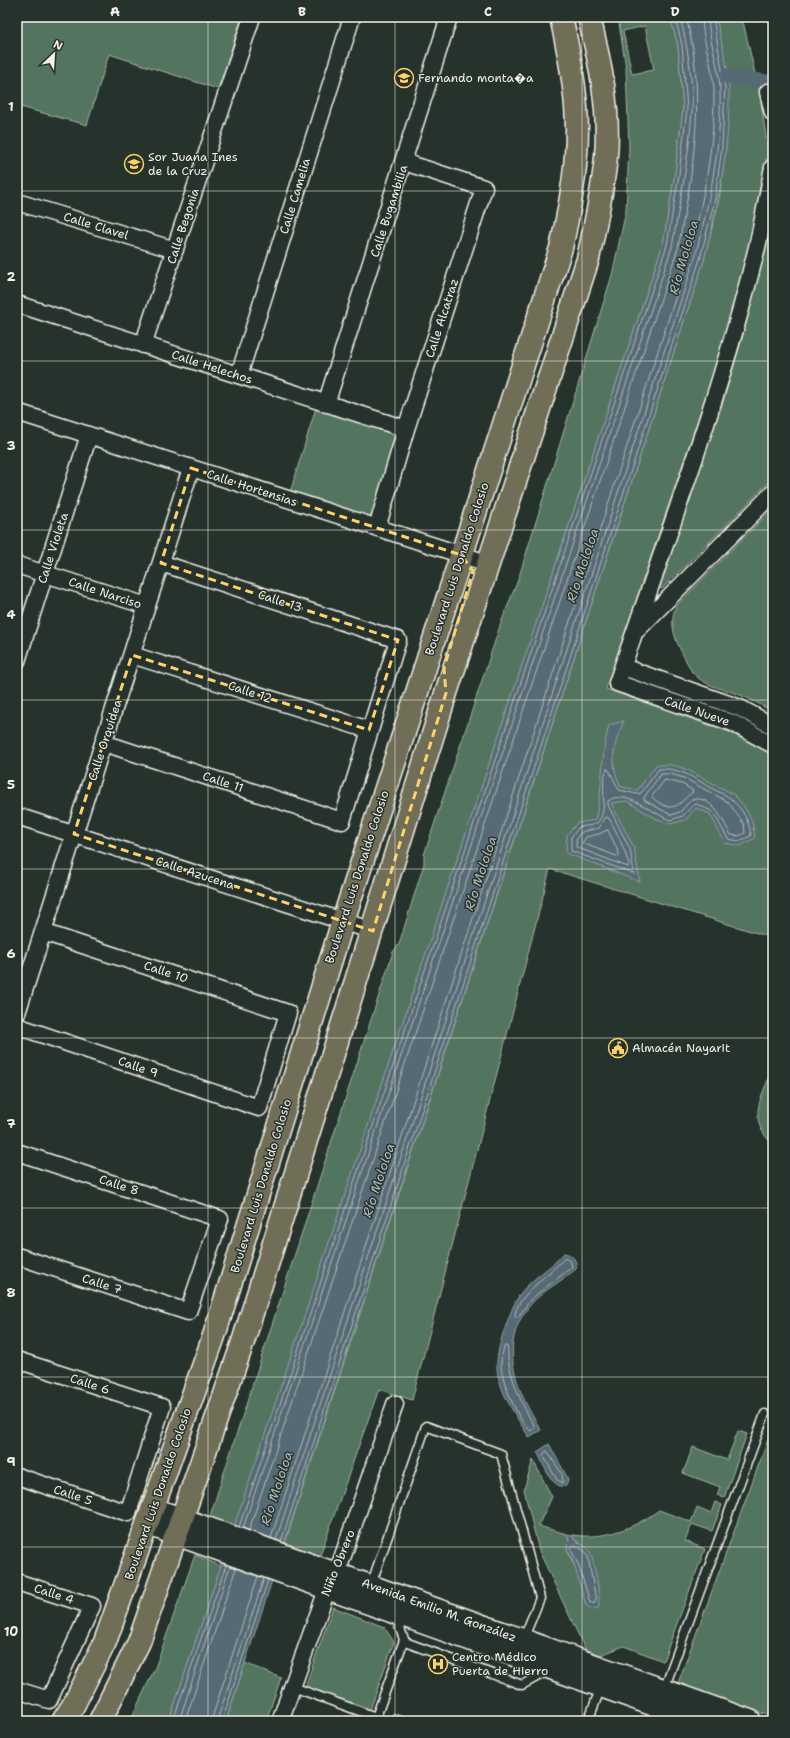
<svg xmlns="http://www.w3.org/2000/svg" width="790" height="1738" font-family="'Shantell Sans',sans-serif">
<rect width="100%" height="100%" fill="#26332d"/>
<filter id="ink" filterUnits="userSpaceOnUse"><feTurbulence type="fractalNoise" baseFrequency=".025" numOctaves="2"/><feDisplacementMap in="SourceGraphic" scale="8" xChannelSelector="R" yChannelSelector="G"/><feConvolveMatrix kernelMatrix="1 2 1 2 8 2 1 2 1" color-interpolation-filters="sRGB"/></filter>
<g filter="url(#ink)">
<!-- green -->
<path fill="#52745f" stroke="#a3b2a4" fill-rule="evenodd" d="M17,17H242L218,89L109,54L87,125L17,106Z
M618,17H670L678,45L683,109L675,174L663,244L234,1529L209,1519L393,952L399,944L424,864V855L501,623L518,580L612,275L626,211L629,148L626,68ZM645,26L654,70L632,74L623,31Z
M716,17H742L760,95L768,150L749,245L726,333L705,399L606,689L729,732L773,755V938L550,869L412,1400L379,1389L319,1558L284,1546L704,260L719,200L726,146L727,76Z
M773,213V478L663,588L659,589L657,585L723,402L743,335Z
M318,401L406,429L377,528L288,499Z
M773,508V712C764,707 755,701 745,697C728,689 705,688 692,672C681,650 666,630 676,606Z
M773,1069V1144C746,1120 761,1097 773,1069Z
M773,1426V1717L678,1683Z
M738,1431L747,1434L724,1498L717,1495L720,1487L683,1473L693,1447L727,1460Z
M533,1460L552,1497L538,1526L567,1534L569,1541L567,1550L574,1565L588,1549L574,1539L573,1535C603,1540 635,1528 659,1510L691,1522L697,1507L711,1513L715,1502L722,1505L712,1531L692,1524L685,1541L705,1549L663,1661L624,1646L601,1655L585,1649L539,1551L524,1489Z
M195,1555L221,1566L169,1721H130L155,1668Z
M333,1607L384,1627L394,1642L370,1710L305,1687Z
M245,1663L281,1678L266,1721H226Z
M393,1713L416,1721H390Z"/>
<!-- water -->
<path fill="#556b74" stroke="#95a1a2" d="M670,17H716C720,39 729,68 729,89C730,147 718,204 704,260L226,1721H169L663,244L675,174L683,109L678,45Z
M624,721C613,745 609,762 621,787L638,790L656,765H673L688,770L733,794L744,806L752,821L755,838L740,846L725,843L710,814L696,808L685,820L670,824L655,818L627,801L611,803L634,848L640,882L566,853L567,835L577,823L595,820C604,789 600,756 609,725Z
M564,1253C572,1254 578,1261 576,1269C562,1281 544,1290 532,1303C496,1343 516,1390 541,1430L529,1437C517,1418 495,1386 497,1362C498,1349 502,1335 507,1323C511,1311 516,1298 525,1288C537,1275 552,1267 564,1253Z
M549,1444L567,1477L568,1481L565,1486C551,1489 543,1462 537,1452Z
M567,1534L573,1535L574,1539C578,1543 586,1546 589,1550C594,1559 602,1600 598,1608L591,1609L586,1605L572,1558L567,1550L569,1541Z"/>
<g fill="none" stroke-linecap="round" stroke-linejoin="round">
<!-- shore -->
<path stroke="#b4bbba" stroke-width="1" d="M607,769L609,770L619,790L637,794L641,793L659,769C681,767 696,780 715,790C720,793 727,795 731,799C742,808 750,822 751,836L739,841L728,839L713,812L697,804L693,805L683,816L670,820C654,814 624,788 608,801V805L630,849L634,874L571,851V837L579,827C584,826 594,826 598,822C609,811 599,782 607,769Z
M661,774H671L684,778L728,802L744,824L745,833L739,836L731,835C723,822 712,793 691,800L680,812L671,815L644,800V798Z
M665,780L682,784L692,790L693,792C682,799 677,812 663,805C659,803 655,800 652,797Z
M605,817L609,818C617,833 624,847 629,865L628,867L576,847C576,828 586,832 599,828Z
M608,830L619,853V857L582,843L586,837L599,834Z
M565,1258L571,1262L572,1267L531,1299L518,1317H515C513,1299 553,1271 565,1258Z
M507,1346C509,1352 507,1358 509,1364C514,1387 523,1407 535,1427L531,1431C519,1424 500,1378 501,1363C501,1358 503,1352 504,1347Z
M547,1451L562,1474L563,1483L557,1480L543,1455Z
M239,1527L667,245L679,174L687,109L682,45L675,17
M243,1528L672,247C680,202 689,156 692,111C694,83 687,44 680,17
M249,1530L678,248C693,173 707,92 686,17
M271,1538L689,256C703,202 715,146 714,89C713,65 702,41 702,17
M276,1540L695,257C709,203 722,146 720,89C719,65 709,41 708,17
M281,1542L700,259L715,199L722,146L725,88L713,17
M575,1545L585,1551L588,1557L596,1600L594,1604L590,1602L578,1564L571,1550L572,1546Z
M173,1721L226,1565
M179,1721L230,1566
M185,1721L236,1568
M211,1721L258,1576
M217,1721L264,1578
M222,1721L268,1580"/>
<!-- canal -->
<path stroke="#556b74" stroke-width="15" d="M727,76L773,83"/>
<defs>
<path id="service" d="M371,1585L426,1426L501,1454L540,1598L523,1640
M395,1615L405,1642L522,1685L548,1671
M293,1687L376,1717L374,1721
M664,1689L765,1414
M376,1717L404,1640
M588,1721L601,1687"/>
<path id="minor" d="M768,92L773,113
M773,167C768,194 763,221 757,247C721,395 666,539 617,683L733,723L773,745
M17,202L175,250
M17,304L406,429
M143,345L252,17
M239,375L352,17
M326,404L449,17
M17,412L487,563
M377,528L406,429L484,188L404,162
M17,565L147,606
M637,630L773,493
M132,655L369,730
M17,661L89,435
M623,667L740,708L773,726
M104,743L342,821L398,640L161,563
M17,816L373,931
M17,1013L191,468
M17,1026L259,1108L288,1013L43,932
M17,1152L220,1219L188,1312L17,1256
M17,1360L162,1407L128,1513L17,1476
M17,1582L92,1606L49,1700L17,1690
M280,1721L328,1587L337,1573L395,1404"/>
<path id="secondary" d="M153,1509L750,1721
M148,1524L699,1721"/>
<path id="primary" d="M63,1721L74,1704L105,1642L214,1336L343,921L561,248C568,217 574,186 576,154C580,109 571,61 561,17
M100,1721L139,1642L243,1342L446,693L588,259C595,225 603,191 606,156C610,109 600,62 589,17"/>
</defs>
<!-- service casing -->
<use href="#service" stroke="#f4f1e8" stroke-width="11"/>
<!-- minor casing -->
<use href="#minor" stroke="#f4f1e8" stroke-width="19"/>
<!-- secondary casing -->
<use href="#secondary" stroke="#f4f1e8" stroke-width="25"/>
<!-- primary casing -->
<use href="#primary" stroke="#f4f1e8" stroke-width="25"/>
<!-- service -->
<use href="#service" stroke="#26332d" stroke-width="8"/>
<!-- minor -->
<use href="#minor" stroke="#26332d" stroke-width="16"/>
<!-- secondary -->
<use href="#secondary" stroke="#26332d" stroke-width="22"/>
<!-- primary -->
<use href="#primary" stroke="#716e59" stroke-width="22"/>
</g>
</g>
<!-- marked area -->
<path fill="none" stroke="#ffd166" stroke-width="3" stroke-dasharray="8 5" stroke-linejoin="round" d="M191,468L461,555L473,571L444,668L446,693L373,931L74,834L132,655L369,730L398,640L161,563Z"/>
<!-- grid -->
<path fill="none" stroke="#f4f1e8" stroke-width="1" stroke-opacity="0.55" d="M208,17V1721M395,17V1721M582,17V1721M17,191H773M17,361H773M17,530H773M17,700H773M17,869H773M17,1038H773M17,1208H773M17,1377H773M17,1547H773"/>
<!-- icons -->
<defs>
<symbol id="school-ring" viewBox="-11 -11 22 22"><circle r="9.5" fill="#26332d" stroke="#ffd166" stroke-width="1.5"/><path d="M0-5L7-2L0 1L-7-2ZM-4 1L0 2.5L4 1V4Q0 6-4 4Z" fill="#ffd166"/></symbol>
<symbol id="civic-ring" viewBox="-11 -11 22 22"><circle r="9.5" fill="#26332d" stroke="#ffd166" stroke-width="1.5"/><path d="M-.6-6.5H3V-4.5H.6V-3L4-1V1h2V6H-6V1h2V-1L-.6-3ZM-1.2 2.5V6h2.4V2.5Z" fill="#ffd166"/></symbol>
<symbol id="hospital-ring" viewBox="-11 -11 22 22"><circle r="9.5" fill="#26332d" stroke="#ffd166" stroke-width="1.5"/><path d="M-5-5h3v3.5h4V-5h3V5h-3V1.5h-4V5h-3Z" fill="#ffd166"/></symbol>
</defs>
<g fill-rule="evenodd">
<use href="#school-ring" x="393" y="67" width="22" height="22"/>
<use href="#school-ring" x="123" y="153" width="22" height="22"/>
<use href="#civic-ring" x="607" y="1037" width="22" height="22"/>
<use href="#hospital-ring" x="427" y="1653" width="22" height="22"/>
</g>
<g text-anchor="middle" stroke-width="3" stroke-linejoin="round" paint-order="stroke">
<!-- poi labels -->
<g font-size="12" fill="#f4f1e8" stroke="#26332d" text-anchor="start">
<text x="418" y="82">Fernando monta�a</text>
<text x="148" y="161">Sor Juana Ines<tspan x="148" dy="14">de la Cruz</tspan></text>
<text x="632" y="1052">Almacén Nayarit</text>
<text x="452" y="1661">Centro Médico<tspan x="452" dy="14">Puerta de Hierro</tspan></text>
</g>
<!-- street labels -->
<g font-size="12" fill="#f4f1e8" stroke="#26332d">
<text transform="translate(295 196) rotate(-73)" y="4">Calle Camelia</text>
<text transform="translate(389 211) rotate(-72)" y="4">Calle Bugambilia</text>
<text transform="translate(96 226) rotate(17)" y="4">Calle Clavel</text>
<text transform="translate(183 226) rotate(-72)" y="4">Calle Begonia</text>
<text transform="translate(442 318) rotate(-72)" y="4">Calle Alcatraz</text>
<text transform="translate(212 367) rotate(18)" y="4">Calle Helechos</text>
<text transform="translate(252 488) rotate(18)" y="4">Calle Hortensias</text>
<text transform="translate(53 548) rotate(-72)" y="4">Calle Violeta</text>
<text transform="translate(457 569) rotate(-72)" y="4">Boulevard Luis Donaldo Colosio</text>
<text transform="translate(105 593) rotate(18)" y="4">Calle Narciso</text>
<text transform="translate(280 601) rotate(18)" y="4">Calle 13</text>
<text transform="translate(250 692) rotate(18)" y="4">Calle 12</text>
<text transform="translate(697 711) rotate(19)" y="4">Calle Nueve</text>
<text transform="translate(105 740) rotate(-72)" y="4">Calle Orquídea</text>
<text transform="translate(223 782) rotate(18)" y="4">Calle 11</text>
<text transform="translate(195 873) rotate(18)" y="4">Calle Azucena</text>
<text transform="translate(357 877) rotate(-72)" y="4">Boulevard Luis Donaldo Colosio</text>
<text transform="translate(166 972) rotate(18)" y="4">Calle 10</text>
<text transform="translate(138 1067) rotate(19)" y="4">Calle 9</text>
<text transform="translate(119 1185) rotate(18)" y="4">Calle 8</text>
<text transform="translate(261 1186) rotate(-73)" y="4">Boulevard Luis Donaldo Colosio</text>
<text transform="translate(102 1284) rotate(18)" y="4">Calle 7</text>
<text transform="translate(90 1384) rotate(18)" y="4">Calle 6</text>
<text transform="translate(158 1494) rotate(-71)" y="4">Boulevard Luis Donaldo Colosio</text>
<text transform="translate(73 1495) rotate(18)" y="4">Calle 5</text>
<text transform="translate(338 1563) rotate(-68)" y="4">Niño Obrero</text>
<text transform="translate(54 1594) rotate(18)" y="4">Calle 4</text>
<text transform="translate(439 1610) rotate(20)" y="4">Avenida Emilio M. González</text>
</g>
<!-- water labels -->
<g font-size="13" font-style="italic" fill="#b4bbba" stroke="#26332d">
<text transform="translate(683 257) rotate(-74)" y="5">Río Mololoa</text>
<text transform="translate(582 565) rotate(-72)" y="5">Río Mololoa</text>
<text transform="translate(480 873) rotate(-72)" y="5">Río Mololoa</text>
<text transform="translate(378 1180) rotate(-72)" y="5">Río Mololoa</text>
<text transform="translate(276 1488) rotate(-72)" y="5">Río Mololoa</text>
</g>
</g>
<!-- margin -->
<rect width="790" height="1738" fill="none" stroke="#26332d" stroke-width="44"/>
<!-- north arrow -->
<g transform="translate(54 54) rotate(25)" stroke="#26332d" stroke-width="3" paint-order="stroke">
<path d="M0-3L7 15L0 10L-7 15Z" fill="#f4f1e8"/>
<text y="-6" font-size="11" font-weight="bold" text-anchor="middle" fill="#f4f1e8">N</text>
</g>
<rect x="22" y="22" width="746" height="1694" fill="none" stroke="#f4f1e8" stroke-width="1.5"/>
<g font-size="13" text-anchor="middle" font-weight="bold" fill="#f4f1e8">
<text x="115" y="16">A</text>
<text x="302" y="16">B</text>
<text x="488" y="16">C</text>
<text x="675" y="16">D</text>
<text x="11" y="111">1</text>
<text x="11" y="281">2</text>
<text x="11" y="450">3</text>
<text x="11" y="619">4</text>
<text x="11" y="789">5</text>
<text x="11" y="958">6</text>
<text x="11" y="1128">7</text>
<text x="11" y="1297">8</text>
<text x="11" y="1466">9</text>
<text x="11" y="1636">10</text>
</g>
</svg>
